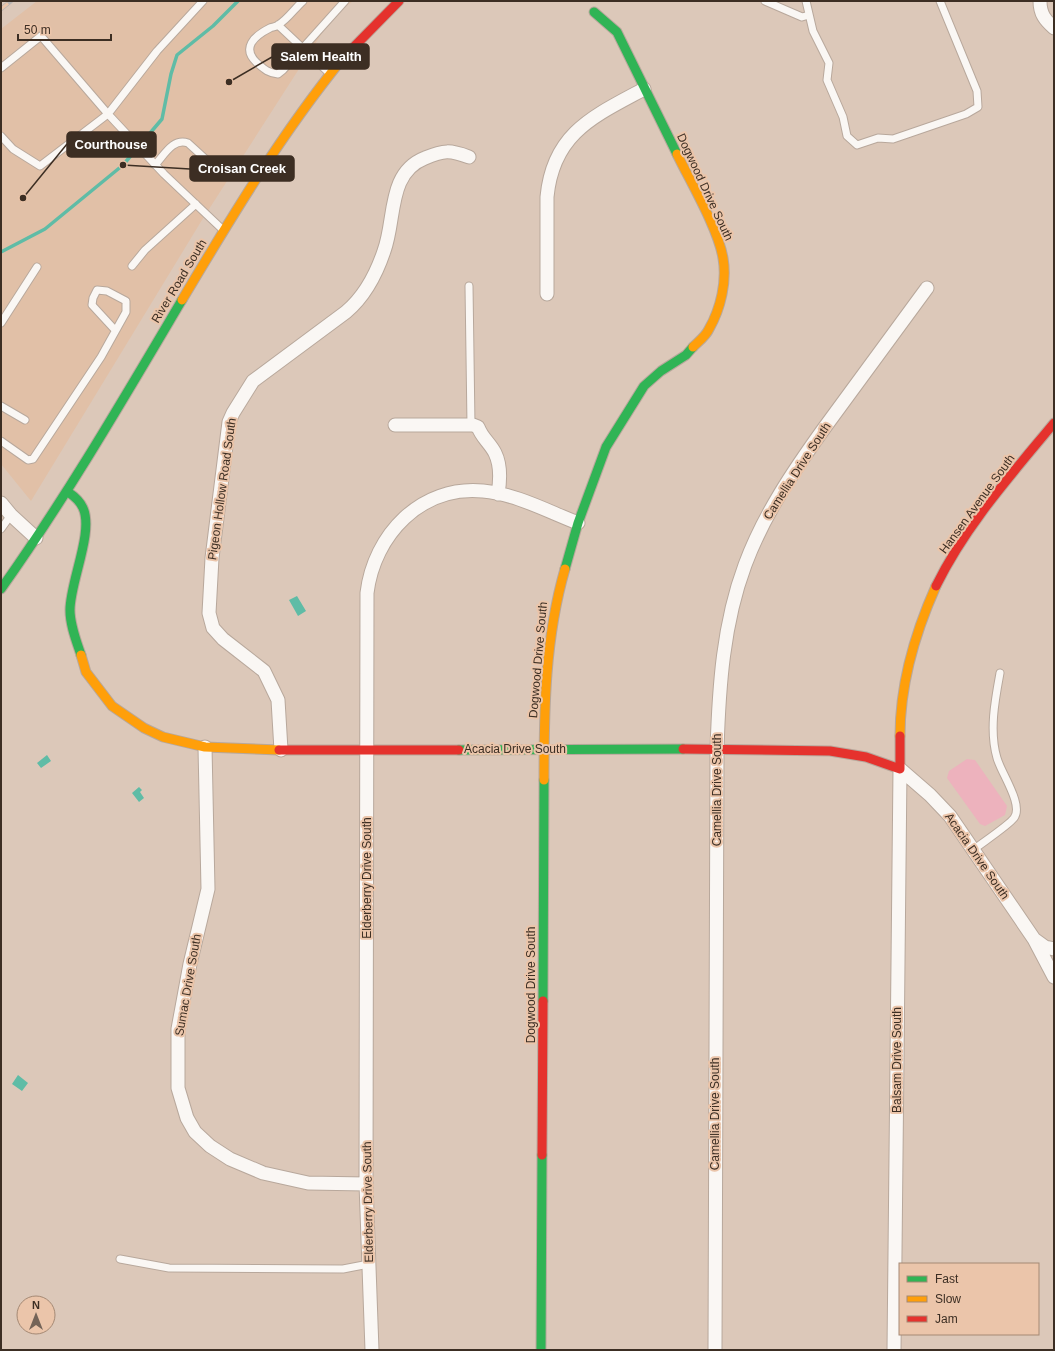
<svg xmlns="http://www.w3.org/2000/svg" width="1055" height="1351" font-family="Arial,sans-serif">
<rect width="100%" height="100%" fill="#dcc8b9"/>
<!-- built -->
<path fill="#e1c0a7" d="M37,1H353L333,16L202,220L31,501L1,464V29Z"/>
<!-- green -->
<path fill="#edb2bd" d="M967,759L975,760L1007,806L1005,815L985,826L980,824L947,778L949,771Z"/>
<!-- water -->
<path fill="#5fbca6" d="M297,596L306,611L298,616L289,600Z
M47,755L51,761L41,768L37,763Z
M139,787L142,790L140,792L144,798L139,802L132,793Z
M18,1075L28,1083L22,1091L12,1084Z"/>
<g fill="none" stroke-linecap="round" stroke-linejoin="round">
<!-- stream -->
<path stroke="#5fbca6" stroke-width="3.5" d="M1,252L45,229L123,165L162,119L171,74L177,55L213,26L238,1"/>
<defs>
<path id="lane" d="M203,1L157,51L108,114L164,174L222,229
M303,1C295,8 287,20 278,25C276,27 272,27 270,28C254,36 241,48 257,63C264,69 268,73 278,74L283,70L345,1
M765,1L802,17L809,15
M806,1L813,31L829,63L827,80L843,117L847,136L857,145L878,138L893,139L966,114L978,107L977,91L940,1
M278,25L328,72
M1,68L41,36L108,114L40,166L13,149L1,136
M155,165C165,154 173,138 188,143L223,175
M132,266L145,250L196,204
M469,286L471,425
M1,323L37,267
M1,406L25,420
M1,441L28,460L33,459L101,357L126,312V301L107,291L97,290L93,298L92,305L115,330
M1,529L11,515
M973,850C982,843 1009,825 1014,818C1024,805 1001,773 997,758C989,731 995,700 1000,673
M120,1259L169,1268L343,1269L369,1264"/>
<path id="street" d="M1040,1C1040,14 1045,20 1054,28
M547,294V197C553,133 594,116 644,89
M395,425H473L478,427C482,438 490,443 495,453C501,465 500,482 498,494
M1,503L11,515L36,538
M205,747L208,889L190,964L178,1029V1088L187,1118L195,1132L210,1146L230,1159L263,1173L308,1183L366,1184
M281,750L278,700L264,671L223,639L213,628L209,613L212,558L229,422L233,413L253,381L346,312C365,296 376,275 384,251C396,219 387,173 425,158C444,150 450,150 469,157
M900,769L930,795L950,816L1034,939L1054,977
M1034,939L1045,947L1054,949
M372,1350L366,1184L367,593C374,535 421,485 483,491C516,494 547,511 578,523
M715,1350L717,749C719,687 723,624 745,565C764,514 794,470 825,427C859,380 893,334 927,288
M894,1350L900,769"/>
<path id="fast" d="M594,12L617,32L677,154
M68,492C74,496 80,501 83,508C94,532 70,582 70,610C70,625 76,640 81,655
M565,569L578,523L606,447L644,386L661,371L686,355L693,347
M1,589C67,496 124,398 182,300
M459,750L683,749
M543,1001L544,780
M541,1350L542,1155"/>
<path id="slow" d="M677,154C690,181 718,228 723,258C727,281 721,308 709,329C706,336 698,342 693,347
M182,300C232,216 282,133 343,58
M81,655L86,672L112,706L144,728L163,737L205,747L279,750
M900,736C900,685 915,633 936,586
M544,780C544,709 545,638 565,569"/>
<path id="jam" d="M343,58L399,1
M936,586C966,525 1011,475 1054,423
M683,749L830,751L866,757L900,769V736
M279,750H459
M542,1155L543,1001"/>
</defs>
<!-- lane casing -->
<use href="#lane" stroke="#b8a89c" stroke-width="9"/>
<!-- street casing -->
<use href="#street" stroke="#b8a89c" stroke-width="15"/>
<!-- fast casing -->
<use href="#fast" stroke="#b8a89c" stroke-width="11"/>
<!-- slow casing -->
<use href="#slow" stroke="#b8a89c" stroke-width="11"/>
<!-- jam casing -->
<use href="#jam" stroke="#b8a89c" stroke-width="11"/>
<!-- lane -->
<use href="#lane" stroke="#faf7f4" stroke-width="7"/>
<!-- street -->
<use href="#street" stroke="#faf7f4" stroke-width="13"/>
<!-- fast -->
<use href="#fast" stroke="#30b455" stroke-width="9"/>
<!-- slow -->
<use href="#slow" stroke="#ff9f0a" stroke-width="9"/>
<!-- jam -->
<use href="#jam" stroke="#e5322d" stroke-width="9"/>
<defs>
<path id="rail" d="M1,9L11,1"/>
</defs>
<!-- rail casing -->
<use href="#rail" stroke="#bab5b2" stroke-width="4.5"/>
<!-- rail -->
<use href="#rail" stroke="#ebc5aa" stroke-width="3" stroke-dasharray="9" stroke-linecap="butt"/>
</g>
<g text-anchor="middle" stroke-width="4" stroke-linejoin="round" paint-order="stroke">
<!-- street labels -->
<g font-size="12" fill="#3c2e23" stroke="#ebc5aa">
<text transform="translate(705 187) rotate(65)" y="4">Dogwood Drive South</text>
<text transform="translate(179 281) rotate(-59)" y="4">River Road South</text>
<text transform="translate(797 471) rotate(-57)" y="4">Camellia Drive South</text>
<text transform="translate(222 489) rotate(-82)" y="4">Pigeon Hollow Road South</text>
<text transform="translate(977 504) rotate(-54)" y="4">Hansen Avenue South</text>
<text transform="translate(538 660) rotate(-85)" y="4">Dogwood Drive South</text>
<text x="515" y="753">Acacia Drive South</text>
<text transform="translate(717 790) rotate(-90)" y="4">Camellia Drive South</text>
<text transform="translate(977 856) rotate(55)" y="4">Acacia Drive South</text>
<text transform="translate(367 878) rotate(-90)" y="4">Elderberry Drive South</text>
<text transform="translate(188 985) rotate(-80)" y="4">Sumac Drive South</text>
<text transform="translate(531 985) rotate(-90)" y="4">Dogwood Drive South</text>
<text transform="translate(897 1060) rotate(-90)" y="4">Balsam Drive South</text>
<text transform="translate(715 1114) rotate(-90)" y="4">Camellia Drive South</text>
<text transform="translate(368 1202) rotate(-91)" y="4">Elderberry Drive South</text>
</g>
</g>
<!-- callouts -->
<path fill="none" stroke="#3c2e23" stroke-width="1.5" d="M229 82L272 57M23 198L67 144M123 165L190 169"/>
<g fill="#3c2e23" stroke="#ebc5aa" stroke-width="1.5">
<circle cx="229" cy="82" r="4"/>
<circle cx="23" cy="198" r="4"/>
<circle cx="123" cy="165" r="4"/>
</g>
<g fill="#3c2e23" stroke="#3c2e23" stroke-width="1.5">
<rect x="272" y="44" width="97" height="25" rx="4"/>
<rect x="67" y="132" width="89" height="25" rx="4"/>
<rect x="190" y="156" width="104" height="25" rx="4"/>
</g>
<g font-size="13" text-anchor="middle" font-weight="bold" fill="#fff">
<text x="321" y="61">Salem Health</text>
<text x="111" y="149">Courthouse</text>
<text x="242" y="173">Croisan Creek</text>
</g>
<!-- border -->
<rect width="1055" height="1351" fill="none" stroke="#3c2e23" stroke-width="4"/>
<!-- legend -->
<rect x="899" y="1263" width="140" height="72" fill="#ebc5aa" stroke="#a58974"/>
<rect x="907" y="1276" width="20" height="6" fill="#30b455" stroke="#a58974"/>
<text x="935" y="1283" font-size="12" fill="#3c2e23">Fast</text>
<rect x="907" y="1296" width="20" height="6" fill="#ff9f0a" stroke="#a58974"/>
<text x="935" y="1303" font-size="12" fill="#3c2e23">Slow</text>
<rect x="907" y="1316" width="20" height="6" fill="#e5322d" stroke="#a58974"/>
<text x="935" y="1323" font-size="12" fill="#3c2e23">Jam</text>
<!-- north arrow -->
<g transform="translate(36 1315)"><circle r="19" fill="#ebc5aa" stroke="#a58974"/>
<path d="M0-3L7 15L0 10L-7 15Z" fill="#746458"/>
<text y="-6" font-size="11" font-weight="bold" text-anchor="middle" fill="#3c2e23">N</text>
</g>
<!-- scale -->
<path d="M18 34v6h93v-6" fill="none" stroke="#3c2e23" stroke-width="2"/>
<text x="24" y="34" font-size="12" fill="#3c2e23" stroke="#ebc5aa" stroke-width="3" paint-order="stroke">50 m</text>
</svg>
